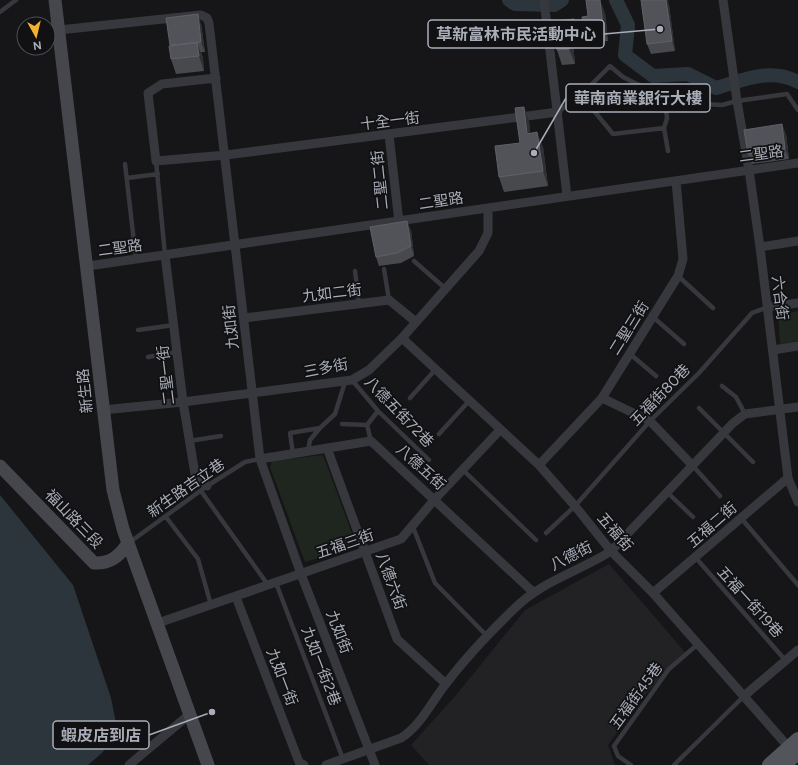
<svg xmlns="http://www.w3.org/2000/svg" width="798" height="765" font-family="Figtree,'Noto Sans TC',sans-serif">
<rect width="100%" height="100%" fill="#161618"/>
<!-- built -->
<path fill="#222225" d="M609,564L685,652L643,697L608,745L615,765H429L411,745L457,694L525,610Z"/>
<!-- green -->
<path fill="#1e261f" d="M798,311V341L780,344L778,315Z
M323,455L357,547L305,562L270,467L272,461Z"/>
<!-- water -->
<path fill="#2c353c" d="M0,495L73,585L111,698L116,723L103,752L88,765H0Z"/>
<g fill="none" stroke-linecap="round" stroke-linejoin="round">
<!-- river -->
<path stroke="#2c353c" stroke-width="14" d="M509,0L515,4L554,5L562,0
M616,0L628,25L625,55L653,76L688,74L716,88C744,80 771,67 798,82"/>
<!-- lane -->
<path stroke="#37383d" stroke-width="4.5" d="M0,12L16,0
M581,95L613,134L664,128
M664,95L667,118L664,128L668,151
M558,112L581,95L610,66L623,77L653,92L664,95L677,94L706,104L722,105L737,101L787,94L798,110
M156,161L165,255
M125,164L136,259
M127,178L158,174
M414,261L446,289
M384,269L389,300
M355,271L359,304
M678,276L713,308
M653,317L684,344
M138,330L174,325
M630,354L656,376
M148,357L178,352
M352,380L378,411L429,460
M722,386L736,397L745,414
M410,398L435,370
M699,408L753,462
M342,424L367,425
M439,434L469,401
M189,441L221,436
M371,441L367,425L378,411
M308,451L310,440L320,428L335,414L345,382
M293,454L290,433L320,428
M693,466L720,496
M463,470L536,540
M201,491L268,585
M668,493L693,517
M166,517L198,559L211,605
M741,518L798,585
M413,527L435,583L487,636
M546,533L575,506L650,421L699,373L752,313L768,307
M130,542L207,486L245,462L260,459
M696,558L786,661
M276,583L343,759
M631,765L618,756L614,746L669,669L698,644
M674,765L744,696"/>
<!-- street -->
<path stroke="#37383d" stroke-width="9" d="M544,0L567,196
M723,0L737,101L749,170L760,247L788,478L798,502
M59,30L201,15L207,18L209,23L260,459L301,574L375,765
M216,78L162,84L148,93L156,161L226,155L558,112
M389,135L399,222
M760,247L798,241
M165,255L183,402L195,474L207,486
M88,266L798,163
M768,307L798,303
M244,318L389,300L416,322
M402,338L539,465L575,506L611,551L653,593L792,751
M773,350L798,346
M602,398L650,421L693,466
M103,410L183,402L352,380L369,370L402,338L479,251L488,233V208
M327,448L397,639L446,684
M260,459L371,441L533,592
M539,465L602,398L678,276L683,259L676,181
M653,593L788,478
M236,597L299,762L304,765
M158,623L401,539L435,499L500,430
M744,696L798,650
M129,765L190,714
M326,765L401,738C420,726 431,703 445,685C466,657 490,632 515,608C542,581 580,571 611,551L733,423L745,414L798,407"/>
<!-- secondary -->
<path stroke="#45474d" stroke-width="13" d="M55,0L113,490L123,529L208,765
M0,466L94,563C110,564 120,556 128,543"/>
<!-- primary -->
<path stroke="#53555c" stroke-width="14" d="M769,765L798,739
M784,765L798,753"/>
</g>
<!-- wall -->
<path fill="#47494d" d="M669,5L675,51L651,54L647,44Z
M605,13L608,41L588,43L583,29Z
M574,19L579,34L580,44H573L575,64L562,65L557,50Z
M201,24L205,52H201L203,58L204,71L176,74L171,59L170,45Z
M529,121L530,133L543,147L548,186L504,192L499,177L520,143Z
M786,134L789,159L752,164L748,154Z
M411,230L414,256L401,263L379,266L376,257Z"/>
<!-- shaded-wall -->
<path fill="#2f3033" d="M600,0L605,13L608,41L603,26Z
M666,0H668L669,5L675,51L672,41Z
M198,14L201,24L205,52L201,42Z
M574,19L579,34L580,44L575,29Z
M568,30L573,44L575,64L569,49Z
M197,43L203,58L204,71L199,56Z
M524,107L529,121L532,148L527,134Z
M782,124L786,134L789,159L785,149Z
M537,132L543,147L548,186L543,171Z
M407,221L411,230L414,256L411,246Z"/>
<!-- building -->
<path fill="#525359" stroke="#5f6168" d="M586,0H600L603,26L583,29L582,17L588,16Z
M641,0H666L672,41L647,44Z
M198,14L201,42L170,45L166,18Z
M574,19L575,29L568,30L569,49L557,50L554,21Z
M197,43L199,56L171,59L169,46Z
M524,107L527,134L537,132L543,171L499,177L495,146L520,143L515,108Z
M782,124L785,149L748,154L744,130Z
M407,221L411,246L397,253L376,257L370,227Z"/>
<g text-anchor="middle" stroke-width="3.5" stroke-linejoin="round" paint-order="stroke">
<!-- street labels -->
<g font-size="15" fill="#a8adb8" stroke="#111113">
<text transform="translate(390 121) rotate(-7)" y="5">十全一街</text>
<text transform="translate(761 154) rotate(-8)" y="5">二聖路</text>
<text transform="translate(380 180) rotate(-96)" y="5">二聖二街</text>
<text transform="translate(441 201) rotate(-9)" y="5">二聖路</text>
<text transform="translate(120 248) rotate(-8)" y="5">二聖路</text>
<text transform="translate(332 293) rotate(-7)" y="5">九如二街</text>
<text transform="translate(780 298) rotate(83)" y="5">六合街</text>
<text transform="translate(231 327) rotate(-96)" y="5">九如街</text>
<text transform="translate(629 328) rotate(-58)" y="5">二聖三街</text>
<text transform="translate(326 368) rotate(-11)" y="5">三多街</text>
<text transform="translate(166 375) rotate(-97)" y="5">二聖一街</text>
<text transform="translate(85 391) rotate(-96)" y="5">新生路</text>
<text transform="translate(660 395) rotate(-46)" y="5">五福街80巷</text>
<text transform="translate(399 412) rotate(46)" y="5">八德五街72巷</text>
<text transform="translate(421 467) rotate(42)" y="5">八德五街</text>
<text transform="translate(186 488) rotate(-35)" y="5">新生路吉立巷</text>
<text transform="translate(74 519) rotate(46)" y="5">福山路三段</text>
<text transform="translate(712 525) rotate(-41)" y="5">五福二街</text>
<text transform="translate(615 532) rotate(49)" y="5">五福街</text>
<text transform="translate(345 544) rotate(-19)" y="5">五福三街</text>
<text transform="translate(571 556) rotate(-27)" y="5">八德街</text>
<text transform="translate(391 581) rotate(70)" y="5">八德六街</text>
<text transform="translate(750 602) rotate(48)" y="5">五福一街19巷</text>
<text transform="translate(339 632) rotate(69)" y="5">九如街</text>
<text transform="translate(321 666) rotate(69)" y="5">九如一街2巷</text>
<text transform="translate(282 677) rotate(69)" y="5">九如一街</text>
<text transform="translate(636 696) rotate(-54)" y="5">五福街45巷</text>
</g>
</g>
<!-- callouts -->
<path fill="none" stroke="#a8adb8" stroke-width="1.5" d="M660 29L604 34M534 153L566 98M212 712L149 735"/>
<g fill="#a8adb8" stroke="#111113" stroke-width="1.5">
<circle cx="660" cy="29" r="4"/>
<circle cx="534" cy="153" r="4"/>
<circle cx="212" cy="712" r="4"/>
</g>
<g fill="#111113" stroke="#a8adb8" stroke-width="1.5">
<rect x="428" y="20" width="176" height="28" rx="4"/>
<rect x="566" y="84" width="144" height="28" rx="4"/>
<rect x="53" y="721" width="96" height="28" rx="4"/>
</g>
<g font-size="16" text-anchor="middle" font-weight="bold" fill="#a8adb8">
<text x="516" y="40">草新富林市民活動中心</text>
<text x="638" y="104">華南商業銀行大樓</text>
<text x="101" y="741">蝦皮店到店</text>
</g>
<!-- north arrow -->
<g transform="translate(36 36) rotate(172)"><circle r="19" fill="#111113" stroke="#4d4f55"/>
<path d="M0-3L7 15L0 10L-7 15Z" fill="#f2b134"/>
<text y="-6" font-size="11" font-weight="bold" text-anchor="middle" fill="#a8adb8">N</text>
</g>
</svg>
